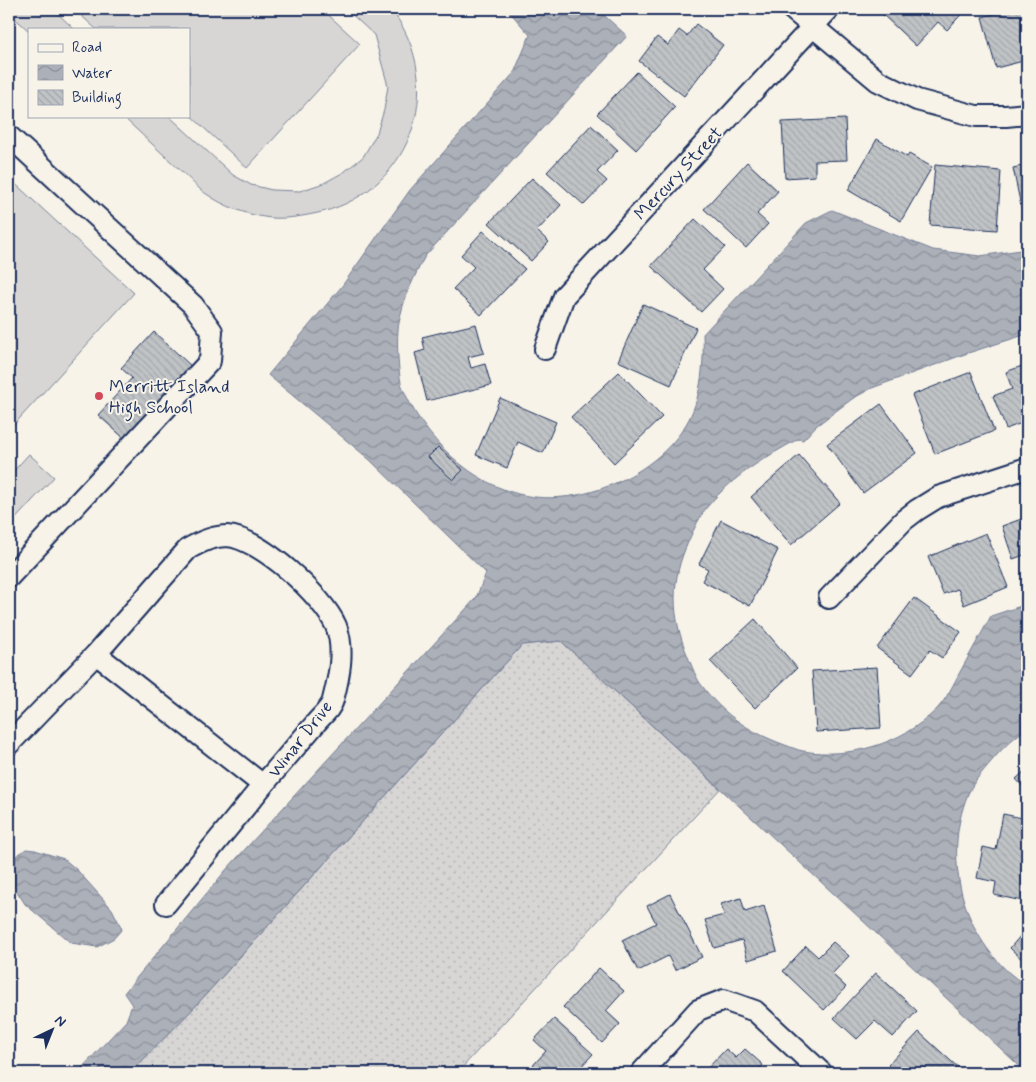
<svg xmlns="http://www.w3.org/2000/svg" width="1036" height="1082" font-family="Mynerve,sans-serif">
<defs>
<pattern id="grass-dots" width="8" height="8" patternUnits="userSpaceOnUse" patternTransform="scale(1.25)"><rect width="8" height="8" fill="#d7d6d4"/><path d="M2 2h.1M6 6h.1" fill="none" stroke="#b8b8b8" stroke-width="1.8" stroke-linecap="round"/></pattern>
<pattern id="water-waves" width="16" height="10" patternUnits="userSpaceOnUse" patternTransform="scale(1.25)"><rect width="16" height="10" fill="#acb0b9"/><path d="M0 5q4-4 8 0t8 0" fill="none" stroke="#8b909a"/></pattern>
<pattern id="building-back-hatch" width="6" height="6" patternUnits="userSpaceOnUse" patternTransform="scale(1.25)"><rect width="6" height="6" fill="#c0c3c5"/><path d="M-1 5l2 2M0 0l6 6M5-1l2 2" fill="none" stroke="#a4a8ac"/></pattern>
</defs>
<rect width="100%" height="100%" fill="#f7f3e8"/>
<filter id="ink" filterUnits="userSpaceOnUse"><feTurbulence type="fractalNoise" baseFrequency=".02" numOctaves="2"/><feDisplacementMap in="SourceGraphic" scale="10" xChannelSelector="R" yChannelSelector="G"/><feConvolveMatrix kernelMatrix="1 2 1 2 8 2 1 2 1" color-interpolation-filters="sRGB"/></filter>
<g filter="url(#ink)">
<!-- grass -->
<path fill="url(#grass-dots)" stroke="#798299" d="M561,641L720,789L457,1073H130L191,1011L522,645Z"/>
<!-- pitch -->
<path fill="#d7d6d4" stroke="#798299" d="M9,9H53L74,29H29V31L9,13Z
M74,9H322L360,44L247,168L189,114V29H96Z
M346,9H391C450,87 410,196 313,214C298,217 280,220 264,217C245,214 224,206 208,195C198,189 189,178 180,170C161,152 141,134 122,116H169L233,175L251,185L272,190L300,191L324,183L344,172L363,157L377,133L384,110L388,86L374,35Z
M9,178L134,293L9,430Z
M29,454L54,477L9,526V476Z"/>
<!-- water -->
<path fill="url(#water-waves)" stroke="#727c95" d="M507,9H597L627,36L425,256C414,277 403,299 399,323C396,336 398,374 402,386C422,437 473,487 528,496C586,506 661,472 689,419C702,394 704,362 703,334L806,223L832,210L933,250L980,256L1027,249V334L965,354L872,388L852,399L816,426L803,440L798,439C763,459 734,475 707,507C700,516 694,529 689,540C670,581 671,615 688,657C692,666 696,679 703,687C724,716 752,733 785,745C791,747 797,750 803,751C850,759 901,744 936,710C946,700 953,685 960,672C970,653 981,635 991,616L1027,604V729C1015,736 1005,746 995,757C986,768 974,780 968,794C940,861 965,947 1027,986V1073L561,641L522,645L191,1011L130,1073H77L126,1021L132,1005L124,993L226,870L476,598L486,573L370,460L268,375L342,286L410,190L514,73L530,35Z
M26,849L35,850L64,859L77,870L112,909L122,929L114,938L97,947L71,943L25,904L13,885L16,856Z"/>
<!-- building -->
<path fill="url(#building-back-hatch)" stroke="#1b2f5e" d="M889,9H966L947,30L938,22L916,46L883,15Z
M1013,9H1027V60L996,68L982,17Z
M696,24L723,45L684,96L639,61L657,37L668,45L679,30L687,36Z
M637,72L675,107L636,150L597,114Z
M845,119L847,160L815,161V176L785,178L782,122Z
M591,125L618,150L597,172L607,181L584,205L547,172Z
M877,139L907,157L909,154L932,167L901,221L848,190Z
M747,162L778,191L757,214L768,224L746,248L704,209Z
M935,165L1001,171L997,230L930,225Z
M1027,165V220L1024,221L1013,168Z
M532,178L561,205L537,231L549,242L531,261L489,223Z
M695,219L725,247L703,270L723,289L701,312L651,266Z
M483,231L525,269L481,315L453,289L474,267L461,255Z
M643,304L696,328L671,385L618,361Z
M476,324L484,353L468,357L471,368L485,364L491,385L427,401L415,353L425,350L422,337Z
M154,332L191,366L125,439L98,415L132,378L121,368Z
M1027,364V421L1006,429L993,396L1012,389L1006,372Z
M619,372L662,417L614,463L571,417Z
M971,372L994,431L935,454L912,395Z
M500,398L556,422L543,453L518,442L507,468L476,455Z
M881,404L917,453L863,493L827,444Z
M438,447L463,470L453,480L428,457Z
M799,455L840,503L791,545L751,497Z
M1027,517V554L1013,559L1002,526Z
M721,520L778,550L750,606L702,581L708,569L699,564Z
M986,533L1008,587L964,605L958,589L943,594L928,557Z
M914,598L961,632L942,658L930,650L912,674L877,648Z
M755,619L797,668L755,708L710,661Z
M877,667L881,728L816,732L812,671Z
M1027,769V791L1016,779Z
M1003,814L1027,819V902L994,895L996,882L977,878L983,847L996,850Z
M670,894L702,957L675,970L668,956L638,971L622,940L656,923L647,906Z
M741,898L745,912L764,906L777,951L748,960L742,940L714,948L705,920L724,915L721,904Z
M1027,928V964L1010,948Z
M833,942L849,956L832,974L846,987L824,1010L783,971L806,946L818,957Z
M599,968L624,991L606,1011L620,1024L602,1043L563,1007Z
M876,973L917,1011L893,1037L875,1021L857,1039L834,1018Z
M554,1019L593,1054L575,1073H529L527,1072L546,1051L534,1040Z
M919,1032L962,1071L960,1073H896L888,1065Z
M726,1049L736,1058L745,1049L763,1065L755,1073H703Z"/>
<g fill="none" stroke-linecap="round" stroke-linejoin="round">
<defs>
<path id="minor" d="M792,9L878,81L917,100L976,116H1006L1027,114
M9,136L193,305L212,331L210,361L9,577
M545,349L564,296L829,9
M829,598L904,520L917,510L938,497L1027,468
M9,744L96,654L263,785C280,765 297,745 315,724C320,717 331,709 333,700C339,677 345,649 336,626C323,596 260,538 227,536C213,536 200,542 188,549L96,654
M166,904L263,785
M641,1073L698,1010L724,1000L755,1011L822,1073"/>
</defs>
<!-- minor casing -->
<use href="#minor" stroke="#1b2f5e" stroke-width="24"/>
<!-- minor -->
<use href="#minor" stroke="#f7f3e8" stroke-width="20"/>
</g>
</g>
<!-- markers -->
<circle fill="#d1495b" stroke="#f7f3e8" stroke-width="2" cx="99" cy="396" r="5"/>
<g text-anchor="middle" stroke-width="4" stroke-linejoin="round" paint-order="stroke">
<!-- street labels -->
<g font-size="18" fill="#1b2f5e" stroke="#f7f3e8">
<text transform="translate(678 173) rotate(-47)" y="6">Mercury Street</text>
<text transform="translate(300 739) rotate(-52)" y="6">Winar Drive</text>
</g>
<!-- poi labels -->
<g font-size="18" fill="#1b2f5e" stroke="#f7f3e8" text-anchor="start">
<text x="109" y="392">Merritt Island<tspan x="109" dy="21">High School</tspan></text>
</g>
</g>
<!-- margin -->
<rect width="1036" height="1082" fill="none" stroke="#f7f3e8" stroke-width="30"/>
<rect x="15" y="15" width="1006" height="1052" fill="none" stroke="#1b2f5e" stroke-width="2" filter="url(#ink)"/>
<!-- legend -->
<rect x="28" y="28" width="162" height="90" fill="#f7f3e8" stroke="#9fa5b1"/>
<rect x="38" y="44" width="25" height="8" fill="#f7f3e8" stroke="#9fa5b1"/>
<text x="72" y="52" font-size="15" fill="#1b2f5e">Road</text>
<rect x="38" y="65" width="25" height="15" fill="url(#water-waves)" stroke="#9fa5b1"/>
<text x="72" y="78" font-size="15" fill="#1b2f5e">Water</text>
<rect x="38" y="90" width="25" height="15" fill="url(#building-back-hatch)" stroke="#9fa5b1"/>
<text x="72" y="102" font-size="15" fill="#1b2f5e">Building</text>
<!-- north arrow -->
<g transform="translate(52 1030) rotate(43)" stroke="#f7f3e8" stroke-width="4" paint-order="stroke">
<path d="M0-4L9 19L0 12L-9 19Z" fill="#1b2f5e"/>
<text y="-8" font-size="14" font-weight="bold" text-anchor="middle" fill="#1b2f5e">N</text>
</g>
</svg>
